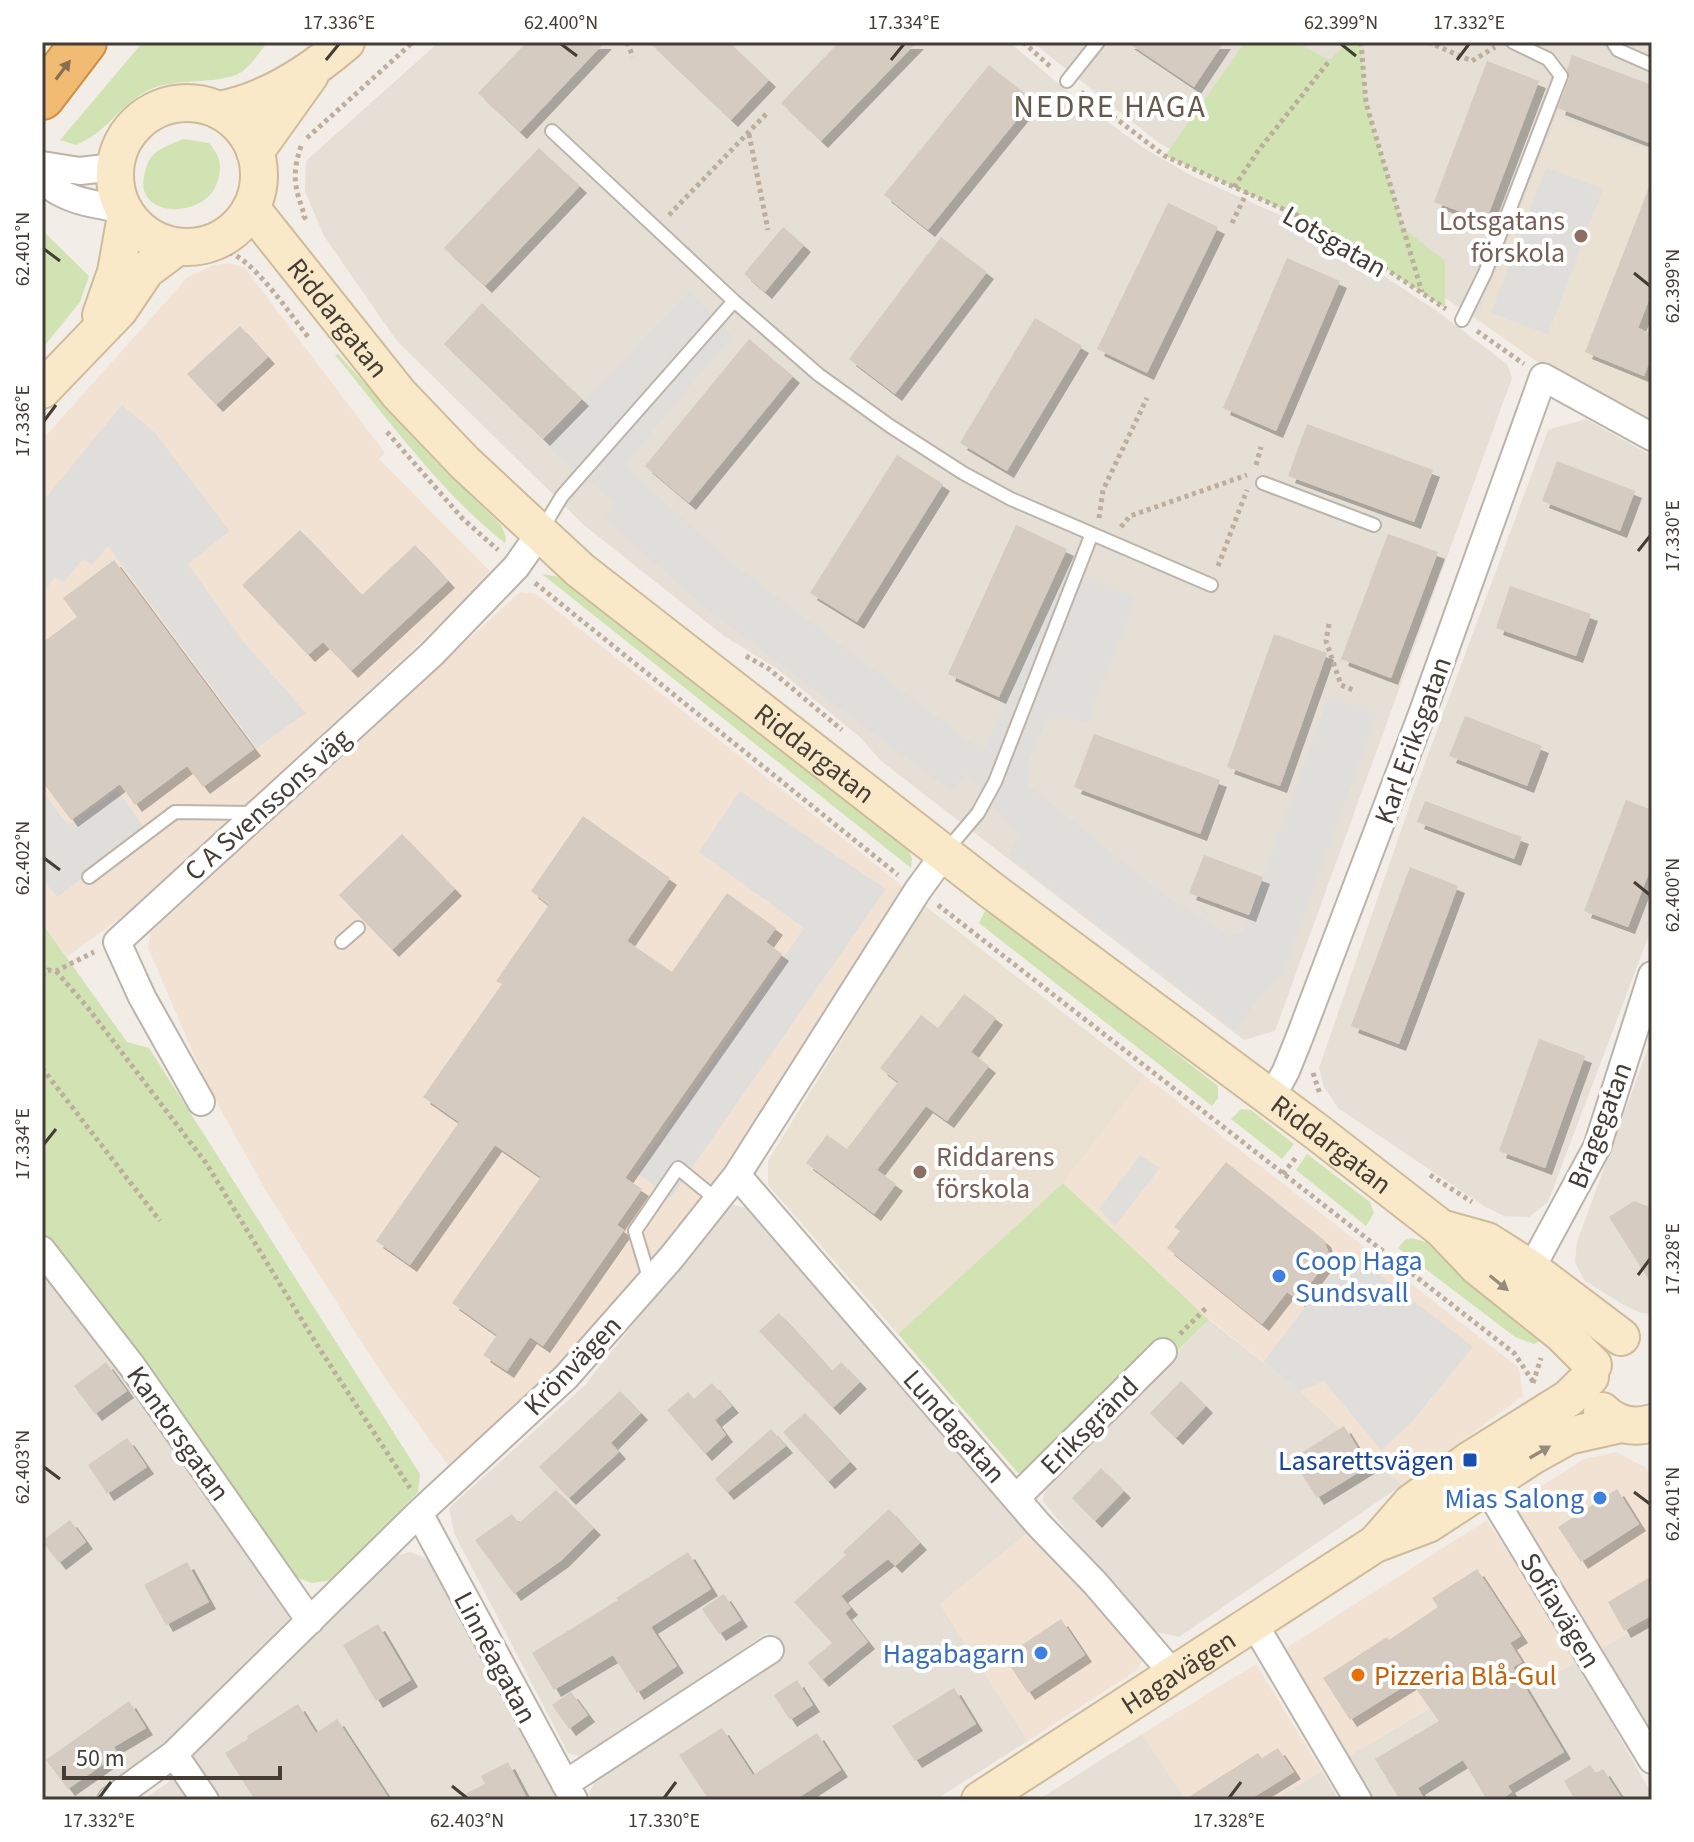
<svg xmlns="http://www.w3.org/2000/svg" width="1694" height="1842" font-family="'Source Sans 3',sans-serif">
<defs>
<filter id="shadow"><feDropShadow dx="7" dy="7" stdDeviation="0" flood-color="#0004"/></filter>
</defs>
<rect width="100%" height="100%" fill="#f2ede7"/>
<!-- residential -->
<path fill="#e5dfd5" d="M439,42H1009L1078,100L1142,147L1190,175L1316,231L1437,311L1507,364L1512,378L1275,1031L1244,1040L881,761L861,738L776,668L724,636L585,526L397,341L324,236L305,191L306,161Z
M1032,42H1652V153L1557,117L1478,320L1289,194L1216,175L1159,143Z
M1586,419L1652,456V927L1548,1202L1529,1217L1504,1216L1484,1206L1338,1108L1324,1087L1319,1068L1415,790L1548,430Z
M1652,1037V1314L1641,1313L1622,1304L1584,1280L1575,1262L1577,1242Z
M734,1205L747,1208L1030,1531L940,1604L1028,1741L935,1800H592L589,1794L596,1778L783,1654L767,1633L584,1758L568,1753L454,1533L449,1508L585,1385L725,1209Z
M42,1268L116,1363L292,1622L161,1746L90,1800H46L42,1794Z
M1209,1320L1300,1391L1402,1485L1179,1637L1157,1632L1104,1577L1043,1501L1046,1484Z
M410,1552L429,1560L557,1800H142L166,1784L391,1557Z
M1652,1619V1732L1600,1649Z
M1577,1661L1652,1795V1800H1373L1347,1757L1449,1697L1473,1723Z
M1142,1734L1186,1800H1038Z
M1322,1771L1339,1800H1273Z"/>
<!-- commercial -->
<path fill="#f2e2d4" d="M227,263L244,267L385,453L379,459L493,574L153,894L67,957L42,923V440L188,277L211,266Z
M520,592L536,594L905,888L765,1118L657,1257L560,1370L448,1465L382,1374L266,1191L208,1087L148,948L151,932Z
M1145,1076L1519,1368L1523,1396L1402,1485L1300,1391L1194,1307L1063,1183Z
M1616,1452L1645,1467L1652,1477V1619L1600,1649L1513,1504L1584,1459Z
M1487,1520L1577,1661L1473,1724L1448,1697L1347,1757L1286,1648Z
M1030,1531L1136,1646L1141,1662L1136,1671L1028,1741L940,1604Z
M1256,1664L1322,1771L1273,1800H1186L1142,1734Z"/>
<!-- education -->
<path fill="#eae1d2" d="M1557,117L1652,153V425L1546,368L1478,320Z
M924,905L1145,1076L1063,1183L898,1334L768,1185V1161Z"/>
<!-- green -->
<path fill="#d2e3b3" d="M143,42H268C260,51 249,69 238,74C206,87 169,75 140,95C114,112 108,131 76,145L60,140Z
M1245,42H1295L1330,60L1348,42H1361L1366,103L1403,228L1445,261V308L1323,227L1165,156Z
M183,139L209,143C220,156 223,166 217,183C206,218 135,220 144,176C146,168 148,159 154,154C162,147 174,143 183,139Z
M42,230L89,276L80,302L42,349Z
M338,354L434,460L501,525L506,537L505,543C439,491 388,419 335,355Z
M542,574L561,577L907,845L912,859L911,868Z
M986,909H990L1218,1086V1098L1212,1106L979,923Z
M42,923L127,1042L149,1048L420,1474L418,1492L331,1580L312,1583L292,1576L155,1383L42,1234Z
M1241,1109L1251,1110L1294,1144L1282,1159L1231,1119Z
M1307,1154L1370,1202L1374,1213L1366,1226L1296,1170Z
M1063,1183L1209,1320L1174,1354L1031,1470L1018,1473L898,1334Z
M1412,1238L1433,1244L1549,1336L1534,1344L1515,1337L1398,1248L1405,1240Z"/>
<!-- parking -->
<path fill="#e0dedb" d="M1546,167L1603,189L1548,334L1491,313Z
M689,291L732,336L624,465L733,564L970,742L985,748L1066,568L1136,598L1087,723L1059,714L1048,718L1027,763L1028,785L1167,897L1229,935L1242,933L1329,696L1377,715L1282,975L1259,998L1236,1030L1008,856L1019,835L966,774L951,791L707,609L605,519L614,502L544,444Z
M122,405L155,433L230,531L188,564L241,639L306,713L257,748L108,546L92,565L83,559L63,583L55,577L42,594V502Z
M117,790L147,831L57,897L42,878V791L68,825Z
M740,791L886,889L671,1198L636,1172L804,928L699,852Z
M1140,1155L1160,1168L1115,1226L1099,1209Z
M1349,1251L1473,1347L1410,1424L1381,1450L1324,1381L1300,1391L1263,1362Z"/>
<!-- building -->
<path fill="#d5cbc0" filter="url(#shadow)" d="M527,42H605L520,132L478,93Z
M649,42H729L769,80L731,120Z
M839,42H917L821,141L781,103Z
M1127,42H1224L1194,87Z
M1572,55L1652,85V144L1558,108L1569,79L1567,69Z
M1487,61L1539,81L1486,221L1434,202Z
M989,65L1033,100L928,230L884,195Z
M539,148L580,186L485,286L444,248Z
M1651,182L1652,292L1638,328L1652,334V355L1644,376L1585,352Z
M1168,203L1218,227L1147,373L1097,349Z
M783,227L804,245L765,292L744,274Z
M941,237L987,272L895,394L849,359Z
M1287,258L1340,281L1276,431L1223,408Z
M482,303L582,399L543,439L444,344Z
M1035,318L1082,346L1007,471L960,443Z
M240,326L268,357L216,405L187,374Z
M749,339L793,376L689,503L645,466Z
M1307,424L1433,470L1414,522L1288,476Z
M897,455L943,484L857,622L810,593Z
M1557,461L1635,491L1620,531L1542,501Z
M1016,525L1067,549L999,697L948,674Z
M300,530L362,595L415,545L448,581L351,671L323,642L308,655L242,585Z
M1388,534L1438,552L1391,678L1341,659Z
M114,560L254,749L203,787L187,766L135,805L120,784L71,820L42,781V643L77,617L63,598Z
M1510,586L1591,614L1576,656L1496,628Z
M1274,634L1327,653L1280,786L1227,767Z
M1465,716L1542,746L1527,786L1449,756Z
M1094,734L1220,780L1200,834L1074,787Z
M1626,800L1652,810V865L1628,927L1584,911Z
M1425,801L1522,837L1514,859L1417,822Z
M583,816L670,878L627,941L672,972L727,893L776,928L766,942L782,954L625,1178L642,1189L617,1225L624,1230L543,1346L530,1337L507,1371L483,1355L497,1335L452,1303L541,1177L495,1145L410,1265L376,1241L459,1122L423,1097L502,984L496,981L549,905L531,891Z
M402,834L455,889L392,950L339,895Z
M1204,855L1263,877L1249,915L1189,893Z
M1410,867L1458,886L1399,1044L1351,1026Z
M964,994L996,1018L971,1052L989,1066L947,1121L926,1106L877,1170L896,1184L874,1214L806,1163L827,1135L847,1149L898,1082L880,1068L921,1015L938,1028Z
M1539,1039L1585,1056L1545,1168L1499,1151Z
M1226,1162L1324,1240L1330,1257L1298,1300L1287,1292L1262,1324L1167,1248L1180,1231L1174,1227Z
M1634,1201L1652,1208V1285L1609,1217Z
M779,1313L832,1371L841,1362L860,1382L833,1408L759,1331Z
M106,1362L127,1391L95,1414L74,1386Z
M1181,1381L1206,1406L1176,1438L1150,1413Z
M712,1383L732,1406L715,1420L726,1435L705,1454L667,1410L688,1392L694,1399Z
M620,1391L641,1413L611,1443L619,1452L569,1498L539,1467Z
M805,1413L850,1462L828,1482L783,1432Z
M1344,1426L1369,1466L1317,1498L1292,1459Z
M771,1429L786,1446L727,1493L715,1479Z
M127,1438L147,1467L107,1494L88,1465Z
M1101,1468L1124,1491L1095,1521L1072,1498Z
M1617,1489L1639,1524L1581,1562L1558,1527Z
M556,1490L594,1528L562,1560L514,1594L475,1540L512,1514L519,1523Z
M889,1509L920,1543L895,1566L888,1559L841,1596L851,1608L845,1613L868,1642L822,1680L808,1663L832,1643L794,1602L846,1555L843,1552Z
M70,1520L86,1542L59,1563L42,1541Z
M688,1552L711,1589L651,1627L677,1666L637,1693L613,1655L554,1690L532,1653L618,1600L616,1598Z
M187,1562L209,1602L166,1625L144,1585Z
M1477,1569L1521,1636L1510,1643L1522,1662L1513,1667L1564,1752L1508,1786L1512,1792L1500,1800H1487L1463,1760L1418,1788L1425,1800H1400L1375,1759L1439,1721L1411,1682L1350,1720L1323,1678L1387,1637L1389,1640L1438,1607L1432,1598Z
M1652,1576V1615L1624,1631L1608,1602Z
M724,1594L741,1620L719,1634L702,1609Z
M1061,1619L1085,1655L1028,1693L1004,1657Z
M378,1624L411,1680L376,1701L343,1645Z
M797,1680L813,1705L790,1720L774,1695Z
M954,1688L976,1724L915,1761L892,1726Z
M571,1692L588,1715L569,1729L552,1705Z
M129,1701L146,1728L114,1747L118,1754L68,1789L46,1760Z
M298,1704L316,1733L337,1719L390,1800H255L225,1753L248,1739L247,1736Z
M722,1728L753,1775L817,1733L841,1770L795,1800H709L679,1755Z
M1278,1748L1294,1772L1249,1800H1184L1258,1753L1262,1758Z
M508,1762L528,1800H453L485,1784L481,1776Z
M1590,1765L1596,1773L1603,1769L1623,1800H1575L1564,1781Z"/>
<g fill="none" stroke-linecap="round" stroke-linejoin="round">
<defs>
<path id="lane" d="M1613,42L1618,50L1652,65
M1067,81L1098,42
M552,131L734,301L819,375L890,426L963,473L1011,499L1211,585
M1462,320L1485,273L1561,76L1548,59L1513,42
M1263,483L1374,525
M541,531L562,496L734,301
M946,851L978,813L995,782L1091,536
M89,877L175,812L252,813
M342,942L358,928
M650,1281L635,1231L678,1168L717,1200"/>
<path id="street" d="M42,165L80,171L114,167
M42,180C65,201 92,204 122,209
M1271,1098L1286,1071L1300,1036L1422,714L1543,377L1652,437
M201,1102L142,997L117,942L432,654L516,567L540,533
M737,1175L1038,1524L1095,1583L1175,1676
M42,1250L132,1366L310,1621
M1531,1269L1597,1147L1652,975
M1478,1473L1652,1760
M1016,1498L1163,1352
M419,1513L574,1800
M1253,1622L1358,1800
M174,1754L205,1800
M565,1784L770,1650
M111,1800L174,1754L419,1513L566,1377L671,1258L737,1175L918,890L945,853"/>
<g id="secondary">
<circle cx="187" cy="175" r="72"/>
<path d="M219,110C267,101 309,74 346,42"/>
<path d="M255,152L310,75"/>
<path id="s1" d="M251,208L399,394L465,463L580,570L991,890L1317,1132L1442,1229L1478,1267L1562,1334L1593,1365"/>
<path d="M101,315L116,272L126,216"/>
<path d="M42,390L119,310L146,270L177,247"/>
<path d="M1444,1229L1487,1241L1531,1269L1621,1337"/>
<path d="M1602,1411C1616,1425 1633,1429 1652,1423"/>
<path d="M1378,1541L1411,1503L1470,1460L1569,1398L1590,1377"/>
<path id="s2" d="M980,1800L1375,1544L1428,1524L1532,1456L1568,1436L1621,1424"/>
</g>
<path id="highway" d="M42,97L84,42"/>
</defs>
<!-- lane casing -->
<use href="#lane" stroke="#bcb4aa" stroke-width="16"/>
<!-- street casing -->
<use href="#street" stroke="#bcb4aa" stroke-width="30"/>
<!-- secondary casing -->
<use href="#secondary" stroke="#cebb9a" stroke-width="40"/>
<!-- highway casing -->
<use href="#highway" stroke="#cf8e43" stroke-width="48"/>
<!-- path -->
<path stroke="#bdae9d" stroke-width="5" stroke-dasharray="4 4" stroke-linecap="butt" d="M627,42L633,57
M1023,42L1052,68
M1361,42L1366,103L1422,292
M1428,42L1472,61L1495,47
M1081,92L1165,156L1323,227L1446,309
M749,134L768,230
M307,138L413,42
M107,141C132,114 153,99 190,95
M301,146C291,177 295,187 305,217L301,220
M1234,187L1258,151L1330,60
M669,215L768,112
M1232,223L1247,192
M206,254C212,253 219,250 225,251C253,257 291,316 309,338
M1477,331L1524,364
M387,432L463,519L498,550
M1256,465L1261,447
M1099,518L1103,490L1147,398
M1121,527L1130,516L1247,475
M1218,566L1247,490
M535,583L898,875
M1329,624L1326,641L1341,685L1353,690
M746,656L769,669L842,730
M938,905L1514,1353L1534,1383
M56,971L88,1008L206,1163L319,1348L410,1488
M42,976L48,970L56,971L94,952
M42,1068L160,1221
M1313,1073L1320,1094
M1283,1174L1297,1156
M1430,1175L1472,1202
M1180,1334L1208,1306
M1533,1383L1541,1358"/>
<!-- lane -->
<use href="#lane" stroke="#fff" stroke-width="12"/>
<!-- street -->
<use href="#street" stroke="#fff" stroke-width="26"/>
<!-- secondary -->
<use href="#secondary" stroke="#fae9c9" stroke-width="36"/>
<!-- highway -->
<use href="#highway" stroke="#f1bb73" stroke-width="44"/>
</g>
<!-- one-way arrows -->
<defs><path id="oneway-solid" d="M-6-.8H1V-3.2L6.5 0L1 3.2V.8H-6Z" transform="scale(2)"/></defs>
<use fill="#896f4e" href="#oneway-solid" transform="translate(63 70) rotate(-53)"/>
<g fill="#968a78">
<use href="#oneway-solid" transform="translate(1499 1283) rotate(39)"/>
<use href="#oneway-solid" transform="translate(1540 1452) rotate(-30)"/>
</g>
<!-- ticks -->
<path fill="none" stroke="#443d36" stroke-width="3" d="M561,44L577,56M1341,44L1356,56M326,60L339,44M891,60L904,44M1457,60L1469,44M44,249L60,261M1634,273L1650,286M44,421L56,405M1638,551L1650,536M44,858L60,870M1634,882L1650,895M44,1144L56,1129M1638,1275L1650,1259M44,1467L60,1479M1634,1492L1650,1504M452,1786L467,1798M99,1798L111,1782M664,1798L676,1782M1229,1798L1241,1782"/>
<!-- markers -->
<g fill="#8d6e63" stroke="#fff" stroke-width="3">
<circle cx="1581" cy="236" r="8"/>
<circle cx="920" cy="1172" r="8"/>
</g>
<g fill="#3f7fe0" stroke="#fff" stroke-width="3">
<circle cx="1279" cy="1276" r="8"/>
<circle cx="1600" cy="1498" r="8"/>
<circle cx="1041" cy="1653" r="8"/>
</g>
<rect fill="#1a4fb4" stroke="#fff" stroke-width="3" x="1462" y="1452" width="16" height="16" rx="4"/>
<circle fill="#e8710a" stroke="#fff" stroke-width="3" cx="1358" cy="1675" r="8"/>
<g text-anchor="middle" stroke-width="8" stroke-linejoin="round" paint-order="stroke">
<!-- education labels -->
<g font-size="28" fill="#785e54" stroke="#fff" text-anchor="end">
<text x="1565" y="230">Lotsgatans<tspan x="1565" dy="32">förskola</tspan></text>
<text x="936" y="1166" text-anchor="start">Riddarens<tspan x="936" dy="32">förskola</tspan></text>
</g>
<!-- street labels -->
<g font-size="28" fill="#443d36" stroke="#fff">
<text transform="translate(1335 241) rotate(30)" y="10">Lotsgatan</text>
<text dy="10" stroke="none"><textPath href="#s1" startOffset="140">Riddargatan</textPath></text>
<text transform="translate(1412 740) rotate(-70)" y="10">Karl Eriksgatan</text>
<text dy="10" stroke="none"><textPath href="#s1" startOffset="788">Riddargatan</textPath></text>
<text transform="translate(267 804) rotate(-42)" y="10">C A Svenssons väg</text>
<text transform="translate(1599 1125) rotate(-69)" y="10">Bragegatan</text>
<text dy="10" stroke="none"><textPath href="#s1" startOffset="1436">Riddargatan</textPath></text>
<text transform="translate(572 1365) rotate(-46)" y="10">Krönvägen</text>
<text transform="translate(1089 1425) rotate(-45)" y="10">Eriksgränd</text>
<text transform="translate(955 1426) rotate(49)" y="10">Lundagatan</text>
<text transform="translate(179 1433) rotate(55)" y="10">Kantorsgatan</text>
<text transform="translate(1561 1610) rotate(59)" y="10">Sofiavägen</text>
<text transform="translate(496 1657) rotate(62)" y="10">Linnéagatan</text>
<text dy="10" stroke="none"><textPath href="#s2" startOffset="236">Hagavägen</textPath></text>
</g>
<!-- shop labels -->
<g font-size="28" fill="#366cbe" stroke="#fff" text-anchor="end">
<text x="1295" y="1270" text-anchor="start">Coop Haga<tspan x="1295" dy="32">Sundsvall</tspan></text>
<text x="1584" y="1508">Mias Salong</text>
<text x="1025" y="1663">Hagabagarn</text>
</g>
<!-- transit labels -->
<g font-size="28" fill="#164399" stroke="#fff" text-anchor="end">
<text x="1454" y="1470">Lasarettsvägen</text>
</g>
<!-- food labels -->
<g font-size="28" fill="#c56008" stroke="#fff" text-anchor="start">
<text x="1374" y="1685">Pizzeria Blå-Gul</text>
</g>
<!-- quarter labels -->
<g font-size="32" letter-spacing="2" fill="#665a4f" stroke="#fff">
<text x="1110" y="117">NEDRE HAGA</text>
</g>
</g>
<!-- border -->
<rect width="1694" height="1842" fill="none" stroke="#ffffff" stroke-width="88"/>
<!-- scale -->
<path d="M64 1766v12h216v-12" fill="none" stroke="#443d36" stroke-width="4"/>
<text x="76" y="1766" font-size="24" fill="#443d36" stroke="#ffffff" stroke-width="6" paint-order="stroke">50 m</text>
<rect x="44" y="44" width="1606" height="1754" fill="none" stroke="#443d36" stroke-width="3"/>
<g font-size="20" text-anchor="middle" fill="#443d36">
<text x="339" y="29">17.336°E</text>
<text x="561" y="29">62.400°N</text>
<text x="904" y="29">17.334°E</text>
<text x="1341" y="29">62.399°N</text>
<text x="1469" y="29">17.332°E</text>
<text transform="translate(22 249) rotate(-90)" y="7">62.401°N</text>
<text transform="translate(1672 286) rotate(-90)" y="7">62.399°N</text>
<text transform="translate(22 421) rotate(-90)" y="7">17.336°E</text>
<text transform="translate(1672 536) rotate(-90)" y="7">17.330°E</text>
<text transform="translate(22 858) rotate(-90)" y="7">62.402°N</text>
<text transform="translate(1672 895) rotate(-90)" y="7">62.400°N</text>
<text transform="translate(22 1144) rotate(-90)" y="7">17.334°E</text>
<text transform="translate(1672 1259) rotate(-90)" y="7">17.328°E</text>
<text transform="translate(22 1467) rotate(-90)" y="7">62.403°N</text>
<text transform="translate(1672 1504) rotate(-90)" y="7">62.401°N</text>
<text x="99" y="1827">17.332°E</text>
<text x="467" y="1827">62.403°N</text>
<text x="664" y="1827">17.330°E</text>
<text x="1229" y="1827">17.328°E</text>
</g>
</svg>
